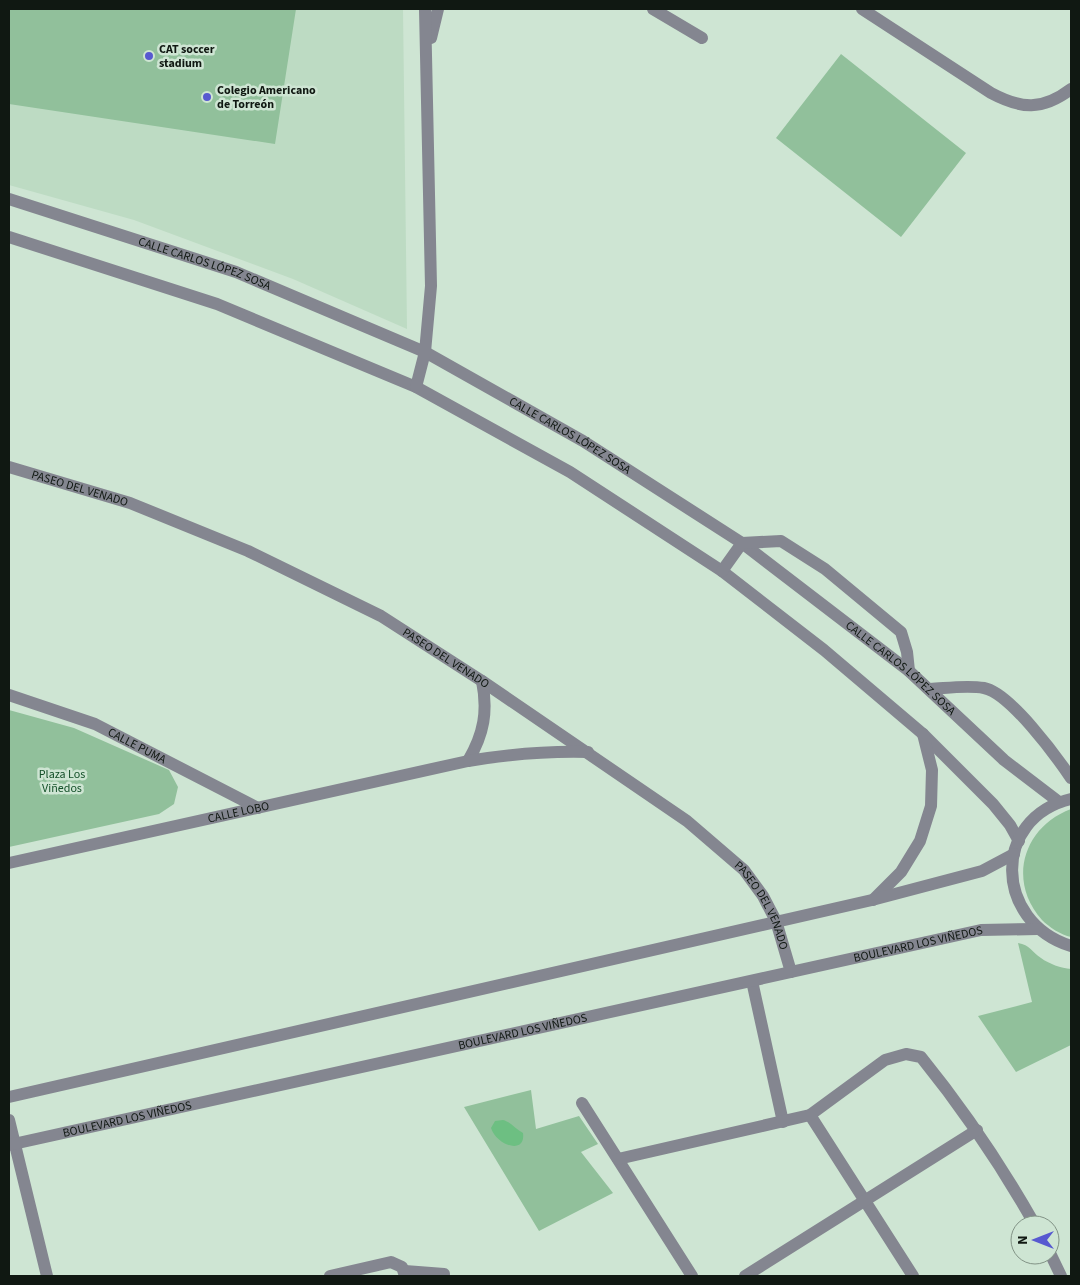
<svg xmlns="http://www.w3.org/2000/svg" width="1080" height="1285" font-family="'Source Sans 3',sans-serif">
<rect width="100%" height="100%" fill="#cee5d3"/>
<!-- built -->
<path fill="#bddbc3" d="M9,9H403L407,329L293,279L134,220L9,185Z"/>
<!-- green -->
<path fill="#91c09b" d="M9,9H296L275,144L9,104Z
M841,54L966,153L901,237L776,138Z
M9,710L74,728L169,770L178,787L174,804L159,814L9,847Z
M1071,809V937C1061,935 1049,927 1042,920C1007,881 1023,827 1071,809Z
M1018,943C1030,945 1032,952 1041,958C1049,964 1061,968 1071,969V1045L1016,1072L978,1016L1032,1002Z
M531,1090L536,1129L579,1116L598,1144L581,1152L613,1193L539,1231L464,1107Z"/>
<!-- water -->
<path fill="#6dbf82" d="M503,1120C511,1122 515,1129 523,1133C526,1155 497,1146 491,1128L495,1121Z"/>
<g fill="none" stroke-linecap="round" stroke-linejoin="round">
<!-- minor -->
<g stroke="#848690" stroke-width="12">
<path d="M653,9L702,38"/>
<path d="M862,9L991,93C1021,109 1042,111 1071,89"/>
<path d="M431,38L438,9"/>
<path id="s1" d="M9,199L236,272L425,352L583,441L742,543L909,671L1004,760L1059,802"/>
<path d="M9,237L217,304L416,387L570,472L722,571L824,650L923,734L993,804L1010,825L1019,841"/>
<path d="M416,387L425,352L431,286L425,9"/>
<path id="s2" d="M9,467L130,503L248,551L381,616L482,681L687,821L744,870L763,896L776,921L791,972"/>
<path d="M722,571L742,543L781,541L825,569L901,632L907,652L909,671"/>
<path d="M930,689C948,688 967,685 984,688C1010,693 1056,756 1071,778"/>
<path id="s3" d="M9,695L95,724L258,808"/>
<path d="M468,761C484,734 488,711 482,681"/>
<path d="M1071,799C991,818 994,922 1071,946"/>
<path id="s4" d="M9,863L468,761C509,754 547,751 588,752"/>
<path d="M873,900L901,872L920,841L931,806L932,770L923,734"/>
<path d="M752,981L783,1122"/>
<path d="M9,1097L872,900L982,871L1014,854"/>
<path d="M582,1103L692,1276"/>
<path d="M810,1115L913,1276"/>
<path d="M9,1120L47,1276"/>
<path id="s5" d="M9,1145L981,930L1037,929"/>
<path d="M618,1159L810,1115L885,1060L906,1054L921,1057C964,1110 1001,1165 1035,1225"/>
<path d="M1050,1253L1061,1276"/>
<path d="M405,1271L444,1274"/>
<path d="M330,1276L391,1262L402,1267L405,1276"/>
<path d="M745,1276L977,1130"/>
</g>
</g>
<!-- markers -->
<g fill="#5759d0" stroke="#cee5d3" stroke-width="2">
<circle cx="149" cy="56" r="5"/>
<circle cx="207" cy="97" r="5"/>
</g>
<g text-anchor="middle" stroke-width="5" stroke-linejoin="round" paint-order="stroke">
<!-- poi labels -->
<g font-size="12" font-weight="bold" fill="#101812" stroke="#cee5d3" text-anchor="start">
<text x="159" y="53">CAT soccer<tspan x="159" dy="14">stadium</tspan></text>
<text x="217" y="94">Colegio Americano<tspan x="217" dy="14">de Torreón</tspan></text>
</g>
<!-- street labels -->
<g font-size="12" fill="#101812" stroke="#cee5d3">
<text dy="4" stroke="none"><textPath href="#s1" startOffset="206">CALLE CARLOS LÓPEZ SOSA</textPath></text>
<text dy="4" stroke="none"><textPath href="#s1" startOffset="611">CALLE CARLOS LÓPEZ SOSA</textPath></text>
<text dy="4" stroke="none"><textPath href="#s2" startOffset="74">PASEO DEL VENADO</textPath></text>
<text dy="4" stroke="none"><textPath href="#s2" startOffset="479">PASEO DEL VENADO</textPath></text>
<text dy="4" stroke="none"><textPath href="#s1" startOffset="1016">CALLE CARLOS LÓPEZ SOSA</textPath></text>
<text dy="4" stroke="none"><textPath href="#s3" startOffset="138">CALLE PUMA</textPath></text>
<text dy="4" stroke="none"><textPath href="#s4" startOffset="235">CALLE LOBO</textPath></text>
<text dy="4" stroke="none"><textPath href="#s2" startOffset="885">PASEO DEL VENADO</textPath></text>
<text dy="4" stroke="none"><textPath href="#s5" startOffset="931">BOULEVARD LOS VIÑEDOS</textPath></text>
<text dy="4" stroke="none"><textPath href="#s5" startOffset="526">BOULEVARD LOS VIÑEDOS</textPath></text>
<text dy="4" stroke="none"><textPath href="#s5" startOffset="121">BOULEVARD LOS VIÑEDOS</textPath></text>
</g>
<!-- park labels -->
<g font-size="12" fill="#145029" stroke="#cee5d3">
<text x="62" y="778">Plaza Los<tspan x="62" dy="14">Viñedos</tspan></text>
</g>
</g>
<!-- border -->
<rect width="1080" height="1285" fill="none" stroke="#101812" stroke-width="20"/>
<!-- north arrow -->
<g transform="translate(1035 1240) rotate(270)"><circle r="24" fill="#cee5d3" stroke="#829386"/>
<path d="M0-4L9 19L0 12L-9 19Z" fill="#5759d0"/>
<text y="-8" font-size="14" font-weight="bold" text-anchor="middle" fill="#101812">N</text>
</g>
</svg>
